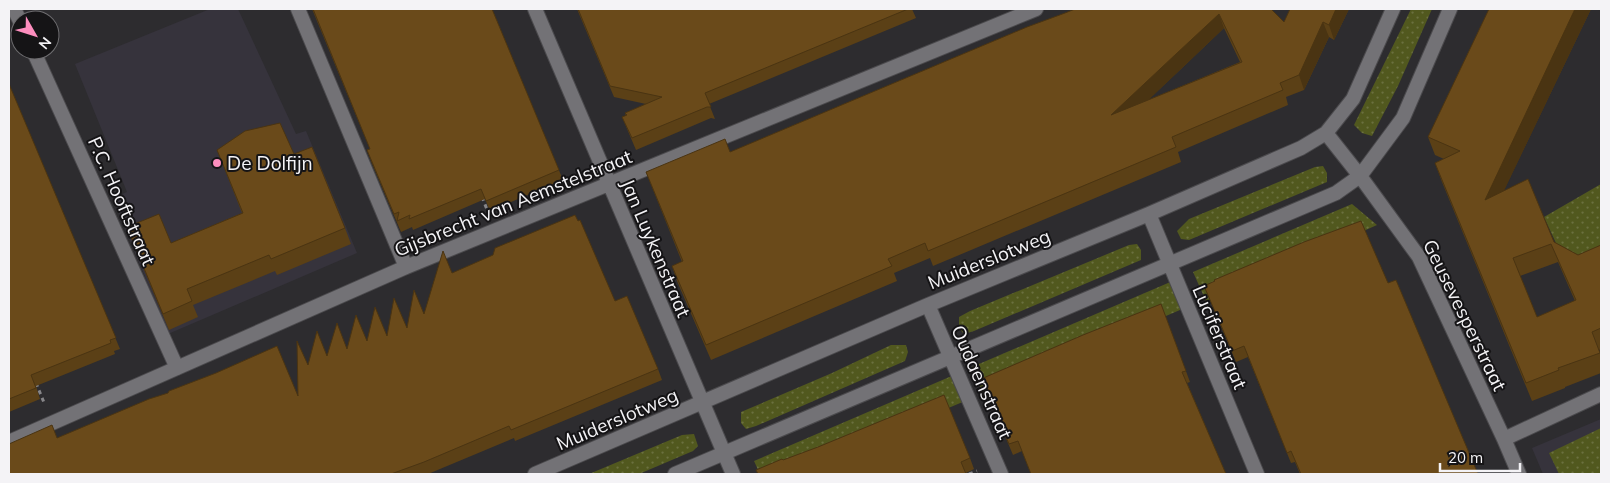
<svg xmlns="http://www.w3.org/2000/svg" width="1610" height="483" font-family="Mulish,sans-serif">
<defs>
<pattern id="green-dots" width="8" height="8" patternUnits="userSpaceOnUse" patternTransform="scale(1.25)"><rect width="8" height="8" fill="#51581e"/><path d="M2 2h.1M6 6h.1" fill="none" stroke="#6b703f" stroke-width="1.8" stroke-linecap="round"/></pattern>
</defs>
<rect width="100%" height="100%" fill="#2d2c2f"/>
<!-- built -->
<path fill="#36333c" d="M210,9H238L296,134L306,131L357,253L168,334L113,198L127,192L75,64Z
M1601,419V474H1543L1532,448Z"/>
<!-- green -->
<path fill="url(#green-dots)" d="M1411,9H1432L1398,86L1372,136L1362,133L1354,125Z
M1323,166L1327,173V182L1189,240L1181,239L1177,231L1189,219L1315,167Z
M1601,184V267L1573,280L1544,217Z
M1352,204L1377,225L1206,301L1193,272Z
M1137,244L1141,250V260L974,331L964,334L959,328V317L970,311L1129,245Z
M1175,280L1187,307L983,394L972,367Z
M891,345H906L908,352L905,361L756,426L746,429L741,423V412L832,373Z
M954,375L965,401L792,474H760L754,461Z
M1601,428V474H1559L1549,453Z
M694,434L698,446L693,451L639,474H589L682,435Z"/>
<g fill="none" stroke-linecap="round" stroke-linejoin="round">
<defs>
<path id="minor" d="M14,9L20,21
M298,9L406,267
M535,9L733,474
M33,50L177,368
M1326,133L1360,176L1419,257L1504,439L1519,474
M1149,214L1257,474
M928,305L1001,474
M1504,439L1601,394
M9,442L406,267L1036,9
M535,474L928,305L1149,214L1301,148L1326,133L1353,99L1393,9
M675,474L1336,193L1360,176L1403,118L1450,9"/>
</defs>
<!-- minor casing -->
<use href="#minor" stroke="#4b4a4d" stroke-width="16"/>
<!-- path -->
<path stroke="#878689" stroke-width="3" stroke-dasharray="4 4" stroke-linecap="butt" d="M482,197L488,212
M36,383L45,405
M969,474L977,471"/>
<!-- minor -->
<use href="#minor" stroke="#737276" stroke-width="14"/>
</g>
<!-- wall -->
<path fill="#5b4016" fill-rule="evenodd" d="M312,9H492L563,180L490,211L485,199L413,230L412,227L401,232L371,161L367,150L370,149Z
M577,9H912L916,18L709,104L715,119L711,118L636,150L622,117L626,116L625,113L646,104L614,97Z
M1271,9L1284,22L1290,9H1349L1334,40L1329,37L1304,90L1286,97L1288,105L1178,152L1181,162L933,266L930,258L894,273L897,281L711,360L677,281L672,266L682,262L646,172L730,152L1027,27ZM1224,28L1240,62L1148,100L1181,69Z
M1489,9H1591L1504,190L1554,242L1578,255L1601,245V349L1599,350L1601,356V373L1565,387V388L1532,401L1442,182L1435,163L1444,159L1435,155L1428,137ZM1558,262L1575,301L1537,317L1520,276Z
M9,84L120,349L114,351L115,354L36,386L40,399L9,412Z
M217,150L294,154L345,228L351,244L277,275L275,271L193,305L198,317L169,330L133,243L127,227L171,243L242,213Z
M452,273L615,301L658,369L662,380L515,441L514,438L428,474H9L57,438L298,396L308,365L327,356L347,349L367,341L387,336L407,328L424,314Z
M1388,283L1478,474H1300L1295,462L1291,463L1248,357L1236,362L1204,286Z
M1161,304L1190,382L1187,383L1226,474H1031L1022,451L1013,455L981,379Z
M970,458L974,469L966,473L758,474L783,460Z"/>
<!-- shaded-wall -->
<path fill="#4a3412" d="M1336,9H1349L1334,40L1329,25Z
M1575,9H1591L1491,218L1485,200Z
M1219,14L1224,28L1117,130L1111,115Z
M1323,22L1329,37L1304,90L1299,75Z"/>
<!-- building -->
<path fill="#6a4a1a" stroke="#4a3412" fill-rule="evenodd" d="M313,9H492L559,170L486,201L481,189L409,219L410,215L397,221L399,212L394,214L367,150L370,149Z
M578,9H908L705,93L711,107H707L632,138L622,117L627,115L625,113L662,97L610,86Z
M1075,9H1271L1284,22L1290,9H1336L1329,25L1323,22L1299,75L1280,83L1283,90L1172,137L1176,147L928,251L925,243L888,259L892,266L706,345L672,266L683,261L646,172L725,139L730,152L1027,27L1065,13ZM1219,14L1242,62L1111,115L1176,54Z
M1489,9H1575L1485,200L1528,179L1554,242L1578,255L1601,245V328L1592,332L1600,353L1558,368L1559,370L1526,383L1435,163L1460,151L1428,137ZM1551,244L1576,300L1537,317L1513,258Z
M9,84L116,338L110,340L111,343L31,375L36,388L9,399Z
M280,123L294,154L312,147L345,228L271,259L269,255L187,289L192,301L163,314L127,227L159,214L171,243L243,213L217,150L245,131Z
M575,215L578,221L580,220L615,301L627,296L658,369L511,430L509,426L424,462L391,474H9V444L52,425L57,438L149,399L168,393L169,391L216,373L277,346L298,396L297,341L308,365L317,331L327,356L337,323L347,349L356,315L367,341L375,307L387,336L394,298L407,328L414,290L424,314L443,251L452,273L493,255L495,248Z
M1361,221L1388,283L1396,280L1478,474H1301L1291,451L1287,453L1244,346L1232,351L1204,286L1215,281L1214,280L1304,242Z
M1161,304L1186,371L1182,372L1226,474H1031L1018,441L1009,444L981,379L1083,335Z
M944,395L970,458L961,462L966,474H758L756,470L782,459L783,460L818,447Z"/>
<!-- markers -->
<circle fill="#fd8ebe" stroke="#151416" stroke-width="2" cx="217" cy="163" r="5"/>
<g text-anchor="middle" stroke-width="4" stroke-linejoin="round" paint-order="stroke">
<!-- poi labels -->
<g font-size="19" fill="#f4f3f6" stroke="#151416" text-anchor="start">
<text x="227" y="170">De Dolfijn</text>
</g>
<!-- street labels -->
<g font-size="19" fill="#f4f3f6" stroke="#151416">
<text transform="translate(122 201) rotate(66)" y="7">P.C. Hooftstraat</text>
<text transform="translate(513 203) rotate(-22)" y="7">Gijsbrecht van Aemstelstraat</text>
<text transform="translate(656 248) rotate(67)" y="7">Jan Luykenstraat</text>
<text transform="translate(989 259) rotate(-22)" y="7">Muiderslotweg</text>
<text transform="translate(1465 315) rotate(64)" y="7">Geusevesperstraat</text>
<text transform="translate(1220 337) rotate(67)" y="7">Luciferstraat</text>
<text transform="translate(982 382) rotate(66)" y="7">Oudaenstraat</text>
<text transform="translate(617 419) rotate(-23)" y="7">Muiderslotweg</text>
</g>
</g>
<!-- border -->
<rect width="1610" height="483" fill="none" stroke="#f4f3f6" stroke-width="20"/>
<!-- north arrow -->
<g transform="translate(35 35) rotate(129)"><circle r="24" fill="#151416" stroke="#6e6d70"/>
<path d="M0-4L9 19L0 12L-9 19Z" fill="#fd8ebe"/>
<text y="-8" font-size="14" font-weight="bold" text-anchor="middle" fill="#f4f3f6">N</text>
</g>
<!-- scale -->
<path d="M1440 463v8h80v-8" fill="none" stroke="#f4f3f6" stroke-width="2.5"/>
<text x="1448" y="463" font-size="15" fill="#f4f3f6" stroke="#151416" stroke-width="4" paint-order="stroke">20 m</text>
</svg>
